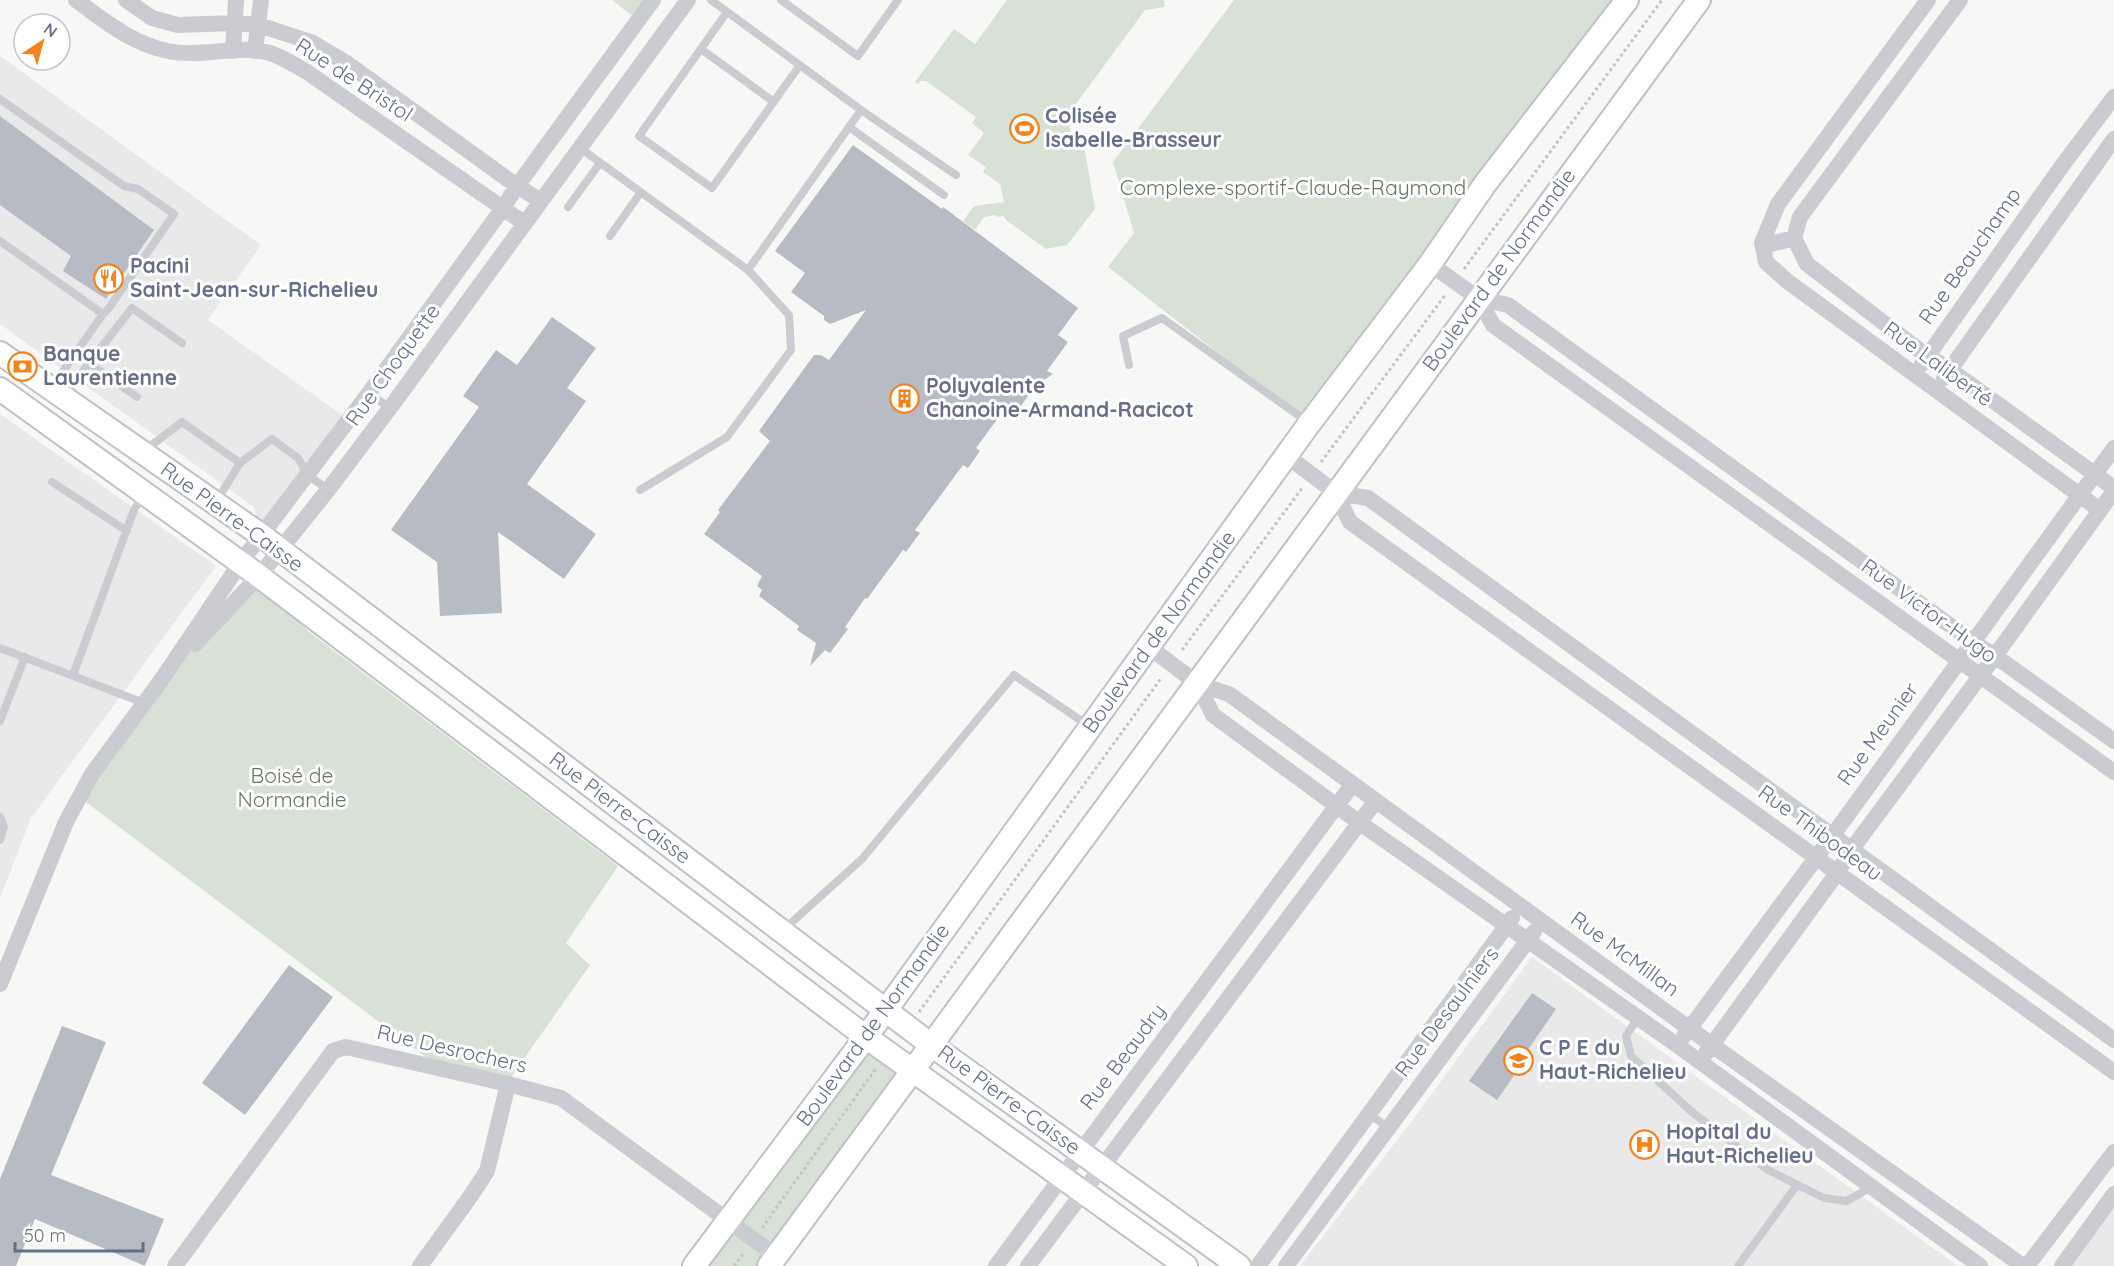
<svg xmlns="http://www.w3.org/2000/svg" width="2114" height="1266" font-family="Quicksand,sans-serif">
<rect width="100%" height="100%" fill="#f7f8f5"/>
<!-- built -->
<path fill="#e8e9e8" d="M0,56L261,245L208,320L349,420L261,535L254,507L0,324Z
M0,414L216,566L31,818L0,898Z
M1532,957L1610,1014L1958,1266H1300L1414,1118Z
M2114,1194V1266H2062Z"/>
<!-- green -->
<path fill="#d7e1d6" d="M612,0H648L635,18Z
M1007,0H1164L1165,7L1145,10L1067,116L1072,136L1084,145L1095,209L1067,245L1046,249L1006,220L1004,216L997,217L996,215L984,217L975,230L963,221L974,206L1004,202L1000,184L983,172L986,167L968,155L984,133L972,123L976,117L926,81H920L918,84L915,82L954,29L975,44Z
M1234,0H1626L1309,424L1108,267L1134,233L1113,162Z
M256,578L308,631L618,866L566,943L590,965L509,1080L431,1061L78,796L178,658Z
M866,1037L912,1069L769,1266H693Z"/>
<!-- building -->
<path fill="#b7bbc4" d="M0,116L154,230L106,299L63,271L71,256L0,205Z
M853,145L942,209L943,207L1078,308L1058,335L1068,342L1047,371L1053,374L1035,386L1014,416L1004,410L976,448L980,451L968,468L963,465L915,530L920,533L906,552L903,550L867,599L865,598L845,627L848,629L830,653L825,650L810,666L816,643L797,630L799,626L759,596L762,590L757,586L762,576L704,534L720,512L718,510L770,441L759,431L814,355H821L829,360L866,310L830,324L824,320V316L791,292L805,273L775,251Z
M552,317L596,348L567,388L586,401L527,484L596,534L564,579L498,532L502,613L440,616L437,562L391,530L479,407L463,396L496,350L517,365Z
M289,965L333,997L245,1115L202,1083Z
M1532,993L1556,1009L1525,1054L1528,1056L1497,1100L1469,1081Z
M62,1026L106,1042L51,1175L164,1219L145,1266L35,1219L16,1266H0V1179Z"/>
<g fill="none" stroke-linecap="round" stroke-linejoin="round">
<defs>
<path id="secondary" d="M0,353L261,535L930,1044L1239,1266
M0,389L259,576L866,1037L1186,1266
M694,1266L886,1010L1309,424L1430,264L1485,184L1627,0
M769,1266L1699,0"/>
</defs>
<!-- secondary casing -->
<use href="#secondary" stroke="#bfc1c7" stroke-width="26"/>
<!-- path -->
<path stroke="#c4c4c7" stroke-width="3" stroke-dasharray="3 3" stroke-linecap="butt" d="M1464,269L1662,0
M1321,462L1446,294
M1182,650L1303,487
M919,1012L1162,677
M762,1228L877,1067
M734,1266L744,1253"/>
<!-- lane -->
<path stroke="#cbccd1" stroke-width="8" d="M781,0L858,56L898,0
M727,12L639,136L712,188L800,65
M701,49L774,102
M0,99L124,186L138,189L174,214L109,308L103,314
M861,110L956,175
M849,127L944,195
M580,148L748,270
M568,207L600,163
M610,236L641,192
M0,241L103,314L52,387
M89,363L132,308L182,343
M1129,365L1123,336L1162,318L1309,423
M369,393L390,408
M64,397L89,363L137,397
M146,453L153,444L182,422L240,463
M52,482L127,531
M640,490L727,437L791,350L789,315L748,270L861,110L711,0
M216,502L240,463L272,439L298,458L307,474L328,490
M0,648L144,703
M73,675L134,510L143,494
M0,721L25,657
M0,817L4,827L0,840
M782,931L862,859L1014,675L1089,726
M1638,1018L1626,1036L1631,1056L1692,1112L1768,1170L1824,1198L1847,1201L1871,1187
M1370,1114L1388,1128
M1738,1266L1797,1185"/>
<!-- street -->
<path stroke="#cbccd1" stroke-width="16" d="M76,0C105,21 132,44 168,51C200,58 239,44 270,53C283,57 296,66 307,72L524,223
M126,0L152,18L178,25L235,23L259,25L311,42L348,64L517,186L541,201
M1928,0L1778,204L1762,243L1766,262L1787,281L2100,510
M1960,0L1800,217L1794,238L1807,264L1927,356L1949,369L2114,488
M233,51L236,0
M255,51L261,0
M1763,246L1794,238
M1430,264L1478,298L1508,305L1973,642L1995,656L2114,741
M1478,298L1493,325L2114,772
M1922,364L2064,163L2114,97
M1944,378L2114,139
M1287,456L1336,493L1350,522L2114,1072
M1336,493L1368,498L2114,1040
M195,644L259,576L328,490L390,408L688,0
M1149,647L1198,684L1229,694L1712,1045L2023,1266
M1198,684L1213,715L1360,823L1677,1045L1980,1266
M0,984L66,822L92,774L162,679L241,562L369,393L503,208L517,186L653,0
M1684,1036L1833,835L2114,448
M1706,1053L1837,873L1852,849L1995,656L2114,491
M175,1266L333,1051L346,1047L508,1084L561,1098L776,1256
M420,1266L470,1197L487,1171L508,1084
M996,1266L1352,785
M1028,1266L1375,802
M1258,1266L1512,918
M1286,1266L1534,932
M2027,1266L2114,1152
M2062,1266L2114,1194"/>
<!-- secondary -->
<use href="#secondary" stroke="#fff" stroke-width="22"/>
</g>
<!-- icons -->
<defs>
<symbol id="stadium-ring" viewBox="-11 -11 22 22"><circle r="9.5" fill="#fff" stroke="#f1841c" stroke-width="1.5"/><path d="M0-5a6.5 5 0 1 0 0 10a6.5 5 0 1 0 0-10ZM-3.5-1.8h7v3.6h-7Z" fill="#f1841c"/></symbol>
<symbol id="restaurant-ring" viewBox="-11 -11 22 22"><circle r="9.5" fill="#fff" stroke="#f1841c" stroke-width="1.5"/><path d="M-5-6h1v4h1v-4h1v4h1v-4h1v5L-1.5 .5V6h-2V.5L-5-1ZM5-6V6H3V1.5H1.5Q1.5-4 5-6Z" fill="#f1841c"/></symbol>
<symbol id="bank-ring" viewBox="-11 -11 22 22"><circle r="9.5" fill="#fff" stroke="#f1841c" stroke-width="1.5"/><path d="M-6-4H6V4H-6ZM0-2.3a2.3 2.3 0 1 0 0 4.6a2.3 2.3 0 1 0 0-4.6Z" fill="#f1841c"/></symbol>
<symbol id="building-ring" viewBox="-11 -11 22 22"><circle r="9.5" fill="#fff" stroke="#f1841c" stroke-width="1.5"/><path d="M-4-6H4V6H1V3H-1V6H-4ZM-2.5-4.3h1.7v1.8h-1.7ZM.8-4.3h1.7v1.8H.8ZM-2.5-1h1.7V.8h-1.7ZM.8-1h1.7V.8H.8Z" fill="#f1841c"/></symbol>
<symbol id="school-ring" viewBox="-11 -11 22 22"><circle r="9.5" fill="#fff" stroke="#f1841c" stroke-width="1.5"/><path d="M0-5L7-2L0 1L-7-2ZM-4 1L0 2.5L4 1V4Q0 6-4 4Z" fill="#f1841c"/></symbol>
<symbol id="hospital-ring" viewBox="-11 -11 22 22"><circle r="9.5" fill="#fff" stroke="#f1841c" stroke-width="1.5"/><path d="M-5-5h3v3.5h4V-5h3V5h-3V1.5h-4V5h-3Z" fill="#f1841c"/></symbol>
</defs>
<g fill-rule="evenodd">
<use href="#stadium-ring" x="1008" y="112" width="33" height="33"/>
<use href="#restaurant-ring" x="92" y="262" width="33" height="33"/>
<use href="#bank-ring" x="6" y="350" width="33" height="33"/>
<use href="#building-ring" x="888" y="382" width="33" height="33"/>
<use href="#school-ring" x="1502" y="1044" width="33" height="33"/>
<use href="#hospital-ring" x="1628" y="1128" width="33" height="33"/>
</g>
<g text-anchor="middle" stroke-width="6" stroke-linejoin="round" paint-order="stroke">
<!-- street labels -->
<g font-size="21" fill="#656f89" stroke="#fff">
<text transform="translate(354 80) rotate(33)" y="7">Rue de Bristol</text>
<text transform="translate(1970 256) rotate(-55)" y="7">Rue Beauchamp</text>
<text transform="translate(1499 270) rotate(-54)" y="7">Boulevard de Normandie</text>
<text transform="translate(1938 364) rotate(36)" y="7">Rue Laliberté</text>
<text transform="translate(393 365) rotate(-54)" y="7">Rue Choquette</text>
<text transform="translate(232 517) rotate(36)" y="7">Rue Pierre-Caisse</text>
<text transform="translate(1929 611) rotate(36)" y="7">Rue Victor-Hugo</text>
<text transform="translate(1159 632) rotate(-54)" y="7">Boulevard de Normandie</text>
<text transform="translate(1878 734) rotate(-54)" y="7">Rue Meunier</text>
<text transform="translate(620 808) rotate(37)" y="7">Rue Pierre-Caisse</text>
<text transform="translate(1820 833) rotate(36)" y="7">Rue Thibodeau</text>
<text transform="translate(1625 954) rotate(36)" y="7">Rue McMillan</text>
<text transform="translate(1447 1012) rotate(-53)" y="7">Rue Desaulniers</text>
<text transform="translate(873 1025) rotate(-54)" y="7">Boulevard de Normandie</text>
<text transform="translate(452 1049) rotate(13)" y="7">Rue Desrochers</text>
<text transform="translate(1123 1057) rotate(-53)" y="7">Rue Beaudry</text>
<text transform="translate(1009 1100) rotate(36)" y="7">Rue Pierre-Caisse</text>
</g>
<!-- poi labels -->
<g font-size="21" font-weight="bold" fill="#656f89" stroke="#fff" text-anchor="start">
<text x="1045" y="123">Colisée<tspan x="1045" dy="24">Isabelle-Brasseur</tspan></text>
<text x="130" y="273">Pacini<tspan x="130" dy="24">Saint-Jean-sur-Richelieu</tspan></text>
<text x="43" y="361">Banque<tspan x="43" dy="24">Laurentienne</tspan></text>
<text x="926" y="393">Polyvalente<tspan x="926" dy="24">Chanoine-Armand-Racicot</tspan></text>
<text x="1539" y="1055">C P E du<tspan x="1539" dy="24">Haut-Richelieu</tspan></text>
<text x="1666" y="1139">Hopital du<tspan x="1666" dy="24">Haut-Richelieu</tspan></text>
</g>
<!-- park labels -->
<g font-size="21" fill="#607a62" stroke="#fff">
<text x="1293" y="195">Complexe-sportif-Claude-Raymond</text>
<text x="292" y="783">Boisé de<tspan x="292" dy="24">Normandie</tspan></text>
</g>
</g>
<!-- north arrow -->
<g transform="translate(42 42) rotate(36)"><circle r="28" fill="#ffffff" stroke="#c1c5d0" stroke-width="1.5"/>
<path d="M0-4.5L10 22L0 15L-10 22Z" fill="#f1841c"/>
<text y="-9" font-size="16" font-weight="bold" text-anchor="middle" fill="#656f89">N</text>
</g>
<!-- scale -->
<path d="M15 1242v9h128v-9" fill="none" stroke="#656f89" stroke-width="3"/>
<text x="24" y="1242" font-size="18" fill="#656f89" stroke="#ffffff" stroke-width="4.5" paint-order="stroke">50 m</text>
</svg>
